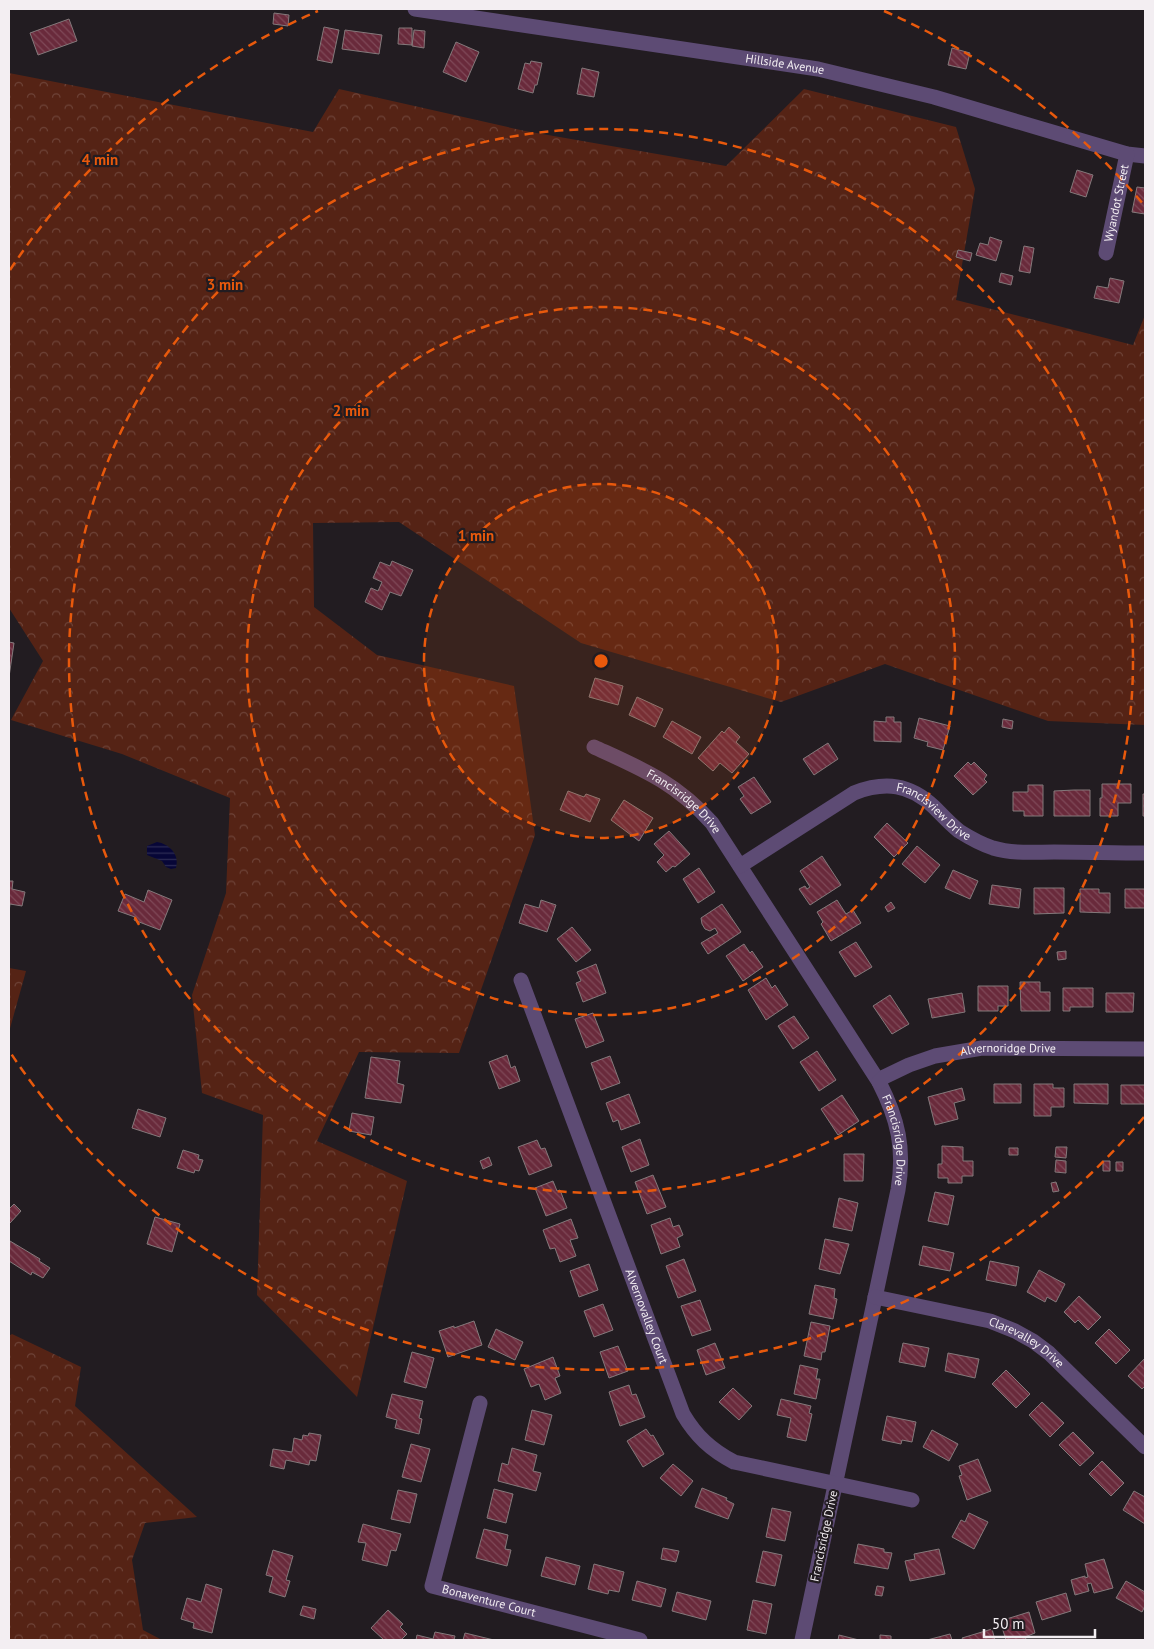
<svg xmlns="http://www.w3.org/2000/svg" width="1154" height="1649" font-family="'PT Sans',sans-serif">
<defs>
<pattern id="forest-crowns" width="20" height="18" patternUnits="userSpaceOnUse" patternTransform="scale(1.25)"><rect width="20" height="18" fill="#552315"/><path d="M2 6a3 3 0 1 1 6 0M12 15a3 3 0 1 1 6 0" fill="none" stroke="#6e4338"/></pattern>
<pattern id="water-rules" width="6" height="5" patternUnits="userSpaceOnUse" patternTransform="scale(1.25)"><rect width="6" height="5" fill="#070637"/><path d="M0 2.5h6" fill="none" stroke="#2c2b54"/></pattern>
<pattern id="building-back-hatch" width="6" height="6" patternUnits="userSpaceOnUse" patternTransform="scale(1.25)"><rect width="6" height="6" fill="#692a3b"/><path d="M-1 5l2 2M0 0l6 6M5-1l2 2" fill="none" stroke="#7f4958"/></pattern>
</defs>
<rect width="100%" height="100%" fill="#221c21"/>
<!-- forest -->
<path fill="url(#forest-crowns)" d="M9,73L313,132L339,89L525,131L726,166L804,89L956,127L975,189L956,300L1133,345L1145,315V725L1048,721L885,664L781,702L581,643L399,522L313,523L314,607L377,655L514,686L535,835L459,1053L359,1052L317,1141L407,1181L357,1397L257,1295L263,1115L202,1093L192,995L226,893L230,798L122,754L11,720L43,661L9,608Z
M9,968L26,971L9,1032Z
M12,1334L81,1367L75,1406L197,1517L145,1523L132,1560L143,1630L162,1640H9V1336Z"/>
<!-- water -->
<path fill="url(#water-rules)" d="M157,842C169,844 180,854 176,868L171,869L166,867L162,861L147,855V846Z"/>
<!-- building -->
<path fill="url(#building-back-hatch)" stroke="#84797b" d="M274,13L289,15L288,26L273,24Z
M69,19L77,41L38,55L30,33Z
M324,27L339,30L332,63L317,60Z
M399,28H412V45L398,44Z
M345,30L382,35L379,54L342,49Z
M414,30L425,31L424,48L412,46Z
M456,42L479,52L466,82L443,72Z
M952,48L970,53L966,69L948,65Z
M531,61L542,63L537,85H535L533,93L518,89L525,63L530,64Z
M582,68L599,72L594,97L577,94Z
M1077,170L1093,175L1086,197L1070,192Z
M1137,187L1145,188V214L1132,212Z
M990,237L1002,241L996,261L976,255L980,243L988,245Z
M1024,246L1034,248L1030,273L1019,271Z
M958,250L972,253L970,261L956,257Z
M1001,273L1013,276L1011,285L999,282Z
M1110,278L1124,281L1119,303L1094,298L1097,286L1108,288Z
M392,561L413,570L401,596L390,592L382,610L365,602L371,588L378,591L382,582L373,578L380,562L390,566Z
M9,642L14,643L9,677Z
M595,678L623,686L618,705L589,697Z
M637,697L663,709L655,727L629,715Z
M886,717H894V722H901V742L874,741V721L886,722Z
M919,718L950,726L943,750L927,746L928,742L914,738Z
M1003,719L1013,721L1012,729L1002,727Z
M672,721L701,737L692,754L663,737Z
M729,727L740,737L736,742L749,754L732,773L720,763L713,771L698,758L722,731L724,733Z
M828,743L838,759L814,775L803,759Z
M968,762L971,765L974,762L987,775L984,779L987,782L973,795L954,776Z
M754,777L771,802L751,814L740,799L744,796L738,787Z
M1102,784H1131V803H1118V816H1100V798H1102Z
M1028,785H1043V816H1024V811H1013V792H1028Z
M1074,790H1090V816H1054V791Z
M568,791L584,797L586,794L600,799L590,822L560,810Z
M1143,794H1145V816H1143Z
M624,800L653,818L639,841L611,820Z
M887,823L908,843L894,857L874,837Z
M669,831L690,854L675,867L673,866L666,872L657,862L664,855L654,844Z
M917,846L940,865L925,883L902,864Z
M822,856L841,885L810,905L799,889L805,886L807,889L810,887L800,871Z
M699,868L715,892L698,903L683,879Z
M953,870L978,881L970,899L945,888Z
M9,881H13L12,889L25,892L22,906L10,904L9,912Z
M992,885L1021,889L1019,908L989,904Z
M1034,888H1064V913L1034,914Z
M1080,889H1099V893H1110V913L1080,912Z
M1125,889H1145V908H1125Z
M148,890L172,900L160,930L134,920L135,917L118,911L125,894L144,902Z
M541,900L556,905L547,932L519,923L525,904L539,908Z
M837,900L846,914L853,910L861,923L831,941L821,924L823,922L817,912Z
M891,902L895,908L888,912L885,907Z
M722,904L741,932L708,954L701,943L718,933L715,928L710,931L705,929L702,924L701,918Z
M572,927L591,950L576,962L557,939Z
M856,942L872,967L855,977L839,952Z
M744,944L750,953L752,951L763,967L743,981L726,956Z
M1066,951V959L1058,960L1057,952Z
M596,964L606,993L583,1002L576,983L581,981L577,972Z
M766,978L772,988L775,985L788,1005L766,1020L748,990Z
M1020,982H1040V992H1050V1011H1021Z
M978,986H1008V1006H998V1011H978Z
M1063,988H1093V1007H1070V1011H1063Z
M962,993L965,1012L932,1018L928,999Z
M1106,993H1134L1133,1012H1106Z
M890,995L909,1024L892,1034L873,1006Z
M593,1013L604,1041L586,1048L575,1019Z
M794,1016L809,1038L793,1049L778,1026Z
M817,1051L836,1080L819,1091L800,1062Z
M507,1055L511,1068L515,1066L520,1081L499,1089L489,1062Z
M610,1056L620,1083L601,1090L591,1063Z
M371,1057L400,1061L397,1083L404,1085L401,1103L365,1098Z
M994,1084H1021V1103H994Z
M1034,1084H1053V1088H1064V1107H1051V1116H1034Z
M1074,1084H1108V1104L1074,1103Z
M1121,1085H1145V1104H1121Z
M962,1088L965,1100L954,1103L958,1119L935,1125L928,1097Z
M629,1094L640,1123L621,1130L618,1120L613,1122L606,1103Z
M842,1095L859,1121L838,1135L821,1109Z
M138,1109L166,1118L160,1137L132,1128Z
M352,1113L374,1117L371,1135L349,1131Z
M640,1139L649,1165L631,1172L622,1147Z
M537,1140L541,1149L545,1148L552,1166L529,1175L518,1147Z
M942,1146L963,1147V1161H973V1176H962V1183H948V1178H938V1164H942Z
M1056,1147H1067L1066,1158L1055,1157Z
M1009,1148H1018V1155H1009Z
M183,1150L199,1155L198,1159L203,1160L199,1171L195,1170L194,1173L177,1168Z
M844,1154H864L863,1181H844Z
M489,1157L492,1165L483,1169L480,1161Z
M1056,1160L1066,1161V1173L1055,1172Z
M1103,1161H1110V1171H1103Z
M1116,1162H1123V1171H1116Z
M653,1175L666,1207L647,1214L635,1182Z
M553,1181L557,1191L560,1190L567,1208L546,1216L535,1188Z
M1056,1182L1059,1191L1053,1192L1051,1183Z
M935,1192L954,1196L948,1225L928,1221Z
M839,1198L858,1203L852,1231L833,1227Z
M14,1204L21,1211L10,1223L9,1221V1209Z
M155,1217L180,1224L172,1252L147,1244Z
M670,1218L673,1227L679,1225L683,1235L677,1238L680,1247L661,1254L651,1225Z
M571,1219L578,1238L570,1240L576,1256L560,1262L555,1248L550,1249L543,1230Z
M825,1239L849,1244L840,1274L819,1269Z
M10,1241L40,1259L39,1261L50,1268L43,1278L32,1272L31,1275L9,1261Z
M923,1246L954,1253L950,1271L919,1265Z
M684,1259L696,1291L678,1298L666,1266Z
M990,1261L1019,1267L1016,1286L986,1280Z
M589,1264L598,1290L579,1297L570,1271Z
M1039,1270L1065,1284L1056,1302L1047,1297L1045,1302L1027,1292Z
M815,1285L835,1289L834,1298L837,1299L833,1319L809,1314Z
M1079,1296L1101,1317L1088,1330L1078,1320L1075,1323L1064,1312Z
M700,1300L711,1330L692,1336L681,1306Z
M603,1304L613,1330L594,1337L584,1311Z
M474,1321L482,1345L448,1357L439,1331L454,1326V1328Z
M811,1322L830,1326L825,1352H822L821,1360L804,1356Z
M496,1329L523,1342L515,1360L488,1347Z
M1109,1329L1130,1350L1116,1364L1095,1343Z
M715,1343L725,1368L706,1375L697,1350Z
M903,1343L929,1348L925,1367L899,1362Z
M618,1346L628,1371L609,1378L600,1352Z
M412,1352L434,1358L426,1388L404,1382Z
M948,1353L979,1359L975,1378L945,1371Z
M553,1357L560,1376L555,1378L561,1393L545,1400L539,1384L531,1387L524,1369Z
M1145,1358V1386L1142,1389L1128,1376Z
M800,1365L818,1369L816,1379H820L816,1399L794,1394Z
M1006,1370L1030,1394L1016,1408L992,1384Z
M629,1385L632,1395L636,1394L645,1417L620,1426L609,1392Z
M733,1388L752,1406L739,1420L719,1402Z
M392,1394L423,1401L419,1418L422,1419L419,1434L395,1428L397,1420L386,1417Z
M781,1399L811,1406L809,1413L812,1414L806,1441L787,1437L791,1418L777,1415Z
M1042,1402L1064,1423L1050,1437L1029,1415Z
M532,1410L552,1415L544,1445L525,1440Z
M887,1416L916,1422L912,1442L902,1440L901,1444L882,1440Z
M646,1429L651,1436L653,1435L664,1454L643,1467L627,1441Z
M932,1430L958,1444L949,1461L923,1447Z
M1073,1432L1094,1453L1080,1466L1059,1445Z
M309,1433L321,1435L316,1461L310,1460L309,1465L286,1460L284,1469L270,1466L273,1449L292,1452L294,1438L302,1440L303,1435L308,1436Z
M411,1444L430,1449L421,1482L402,1477Z
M512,1448L537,1455L533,1471L541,1473L536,1491L498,1481L502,1463L508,1465Z
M978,1459L991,1491L967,1500L959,1476L962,1475L959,1466Z
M1102,1461L1124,1483L1111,1496L1089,1474Z
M673,1464L693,1481L681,1496L660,1478Z
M702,1488L727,1498L726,1500L734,1504L728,1519L695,1507Z
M494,1489L513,1494L506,1523L487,1518Z
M398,1490L417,1494L410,1523L391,1519Z
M1134,1491L1145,1497V1524L1123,1510Z
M772,1508L791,1512L785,1541L766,1537Z
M969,1513L988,1522L974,1549L952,1537L961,1520L965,1522Z
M363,1524L401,1534L396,1551L391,1550L387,1566L362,1560L366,1543L358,1542Z
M484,1529L508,1535L505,1549L511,1550L507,1566L476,1558Z
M858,1544L884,1549V1552L892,1553L888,1569L854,1563Z
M663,1548L679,1551L676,1562L661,1559Z
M939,1549L945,1574L910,1581L905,1561L915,1559L914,1554Z
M273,1550L293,1556L286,1580L290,1581L285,1597L269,1592L273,1577L266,1575Z
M763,1551L782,1555L775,1586L756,1582Z
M546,1557L580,1566L575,1585L541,1576Z
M1104,1559L1113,1588L1094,1593L1091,1583L1087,1584L1089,1591L1075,1595L1071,1580L1085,1576V1578L1088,1577L1085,1564Z
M594,1564L624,1572L619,1592L609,1590L608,1594L588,1589Z
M637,1581L666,1589L661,1607L632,1600Z
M1126,1581L1145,1592V1606L1142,1612L1116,1598Z
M206,1584L222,1589L212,1633L193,1628L194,1623L181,1619L187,1598L201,1602Z
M877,1586L884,1587L882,1596L875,1595Z
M677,1592L711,1601L706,1620L672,1611Z
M1066,1593L1071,1611L1042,1620L1036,1602Z
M753,1600L772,1604L766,1634L747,1630Z
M303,1606L316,1609L314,1619L300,1615Z
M388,1610L403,1624L400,1627L407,1634L401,1640H384L371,1628Z
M1029,1612L1035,1633L1025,1637L1026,1639L1022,1640H1006L1000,1621Z
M992,1629L995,1640H963L962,1638Z
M435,1632L455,1636L454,1640H416L417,1635L433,1639Z
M465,1633L494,1640H463Z
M950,1634L952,1640H927Z
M839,1635L859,1640H838Z
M880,1635L891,1636V1640H880Z"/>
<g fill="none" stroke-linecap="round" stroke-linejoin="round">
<!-- minor -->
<g stroke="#5d4b74" stroke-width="15">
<path id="s1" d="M415,9L818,69L934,97L1127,154L1145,156"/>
<path id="s2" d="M1106,253L1127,154"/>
<path id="s3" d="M594,747C642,769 675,782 712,823L879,1082C898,1119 905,1149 898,1190L802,1640"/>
<path id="s4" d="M740,866L854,793C885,781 910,784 934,807C942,815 950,824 959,831C970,838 981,844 993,848C1013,854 1034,852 1054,852C1084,852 1115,853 1145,853"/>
<path id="s5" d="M521,980L683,1414C696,1436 711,1450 734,1462L912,1500"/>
<path id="s6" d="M879,1082L884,1077L909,1065L935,1056L982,1048L1145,1049"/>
<path id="s7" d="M875,1297L990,1321L1015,1331L1033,1341L1049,1353L1145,1447"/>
<path id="s8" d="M480,1403L432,1586L640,1640"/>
</g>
</g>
<!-- distance rings -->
<circle cx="601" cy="661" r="177" fill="#e8590c" fill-opacity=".12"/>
<g fill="none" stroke="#e8590c" stroke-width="2.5" stroke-dasharray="9 6">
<circle cx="601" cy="661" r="177"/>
<circle cx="601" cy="661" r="354"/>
<circle cx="601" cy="661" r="532"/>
<path d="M1144 1117A709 709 0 0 1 10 1052M10 270A709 709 0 0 1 318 11M884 11A709 709 0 0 1 1144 205"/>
</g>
<g text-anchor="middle" stroke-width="4.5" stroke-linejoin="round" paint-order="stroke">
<!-- street labels -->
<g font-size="12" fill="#f3eef2" stroke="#221c21">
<text dy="4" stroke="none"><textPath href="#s1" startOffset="374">Hillside Avenue</textPath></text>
<text dy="4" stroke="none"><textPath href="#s2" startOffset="51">Wyandot Street</textPath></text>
<text dy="4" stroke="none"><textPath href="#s3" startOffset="106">Francisridge Drive</textPath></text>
<text dy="4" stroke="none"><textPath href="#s4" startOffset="224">Francisview Drive</textPath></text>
<text dy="4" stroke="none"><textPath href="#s6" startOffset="136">Alvernoridge Drive</textPath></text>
<text dy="4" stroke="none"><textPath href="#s3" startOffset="511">Francisridge Drive</textPath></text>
<text dy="4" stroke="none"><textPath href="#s5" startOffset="359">Alvernovalley Court</textPath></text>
<text dy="4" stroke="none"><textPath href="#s7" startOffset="160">Clarevalley Drive</textPath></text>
<text transform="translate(824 1536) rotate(-78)" y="4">Francisridge Drive</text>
<text dy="4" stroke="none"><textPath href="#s8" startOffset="248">Bonaventure Court</textPath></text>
</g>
</g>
<circle cx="601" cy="661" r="8" fill="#e8590c" stroke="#221c21" stroke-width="2.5"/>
<g font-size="15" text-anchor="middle" font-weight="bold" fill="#e8590c" stroke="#221c21" stroke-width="4.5" stroke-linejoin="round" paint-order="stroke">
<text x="100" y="165">4 min</text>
<text x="225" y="290">3 min</text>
<text x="351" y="416">2 min</text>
<text x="476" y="541">1 min</text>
</g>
<!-- border -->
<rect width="1154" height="1649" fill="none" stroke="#f3eef2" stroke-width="20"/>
<!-- scale -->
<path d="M984 1629v8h111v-8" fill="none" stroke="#f3eef2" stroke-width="2.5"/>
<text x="992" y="1629" font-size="15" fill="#f3eef2" stroke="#221c21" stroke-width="4" paint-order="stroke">50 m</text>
</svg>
